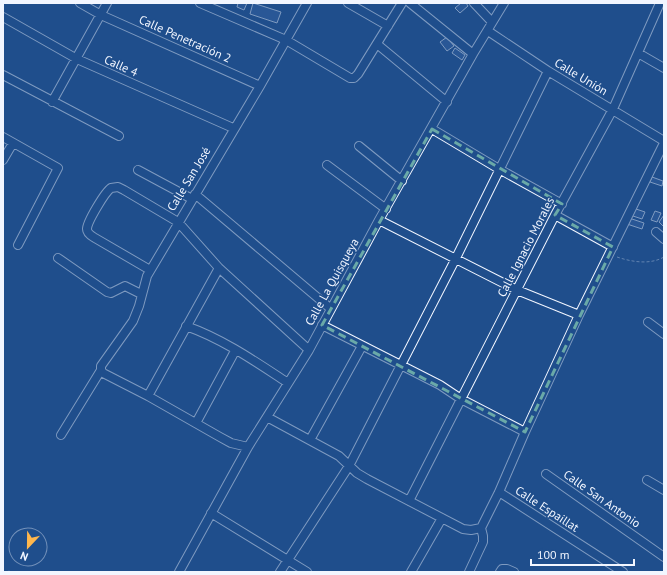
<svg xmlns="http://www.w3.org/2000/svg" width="667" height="575" font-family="'PT Sans',sans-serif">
<rect width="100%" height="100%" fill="#1f4e8c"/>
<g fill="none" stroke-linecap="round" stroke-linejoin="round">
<!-- stream -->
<path stroke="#446ba0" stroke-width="2" d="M8,572L9,571"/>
</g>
<!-- building -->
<path fill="#3563a3" stroke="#f2f6ff" d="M238,3H247L244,10L237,7Z
M253,3L281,12L277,23L250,14Z
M461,3H466L468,6L460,13L455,8Z
M447,37L454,46L447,51L440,42Z
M455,48L465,55L462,60L452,53Z
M652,177L663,181L662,186L650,182Z
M633,208L645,212L642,219L630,215Z
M655,211L661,213L657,222L651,220Z
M664,215V225L663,226L659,222Z
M629,218L644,223L642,229L627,224Z"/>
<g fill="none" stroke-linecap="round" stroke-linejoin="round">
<defs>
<path id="minor" d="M80,3L101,15L260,86
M200,3L286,40L350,78H354L358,74L402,3
M348,3L388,26
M410,3L473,54
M474,3L492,22
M3,17L77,59L233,128
M488,31L548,71L664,141
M377,44L447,102
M638,53L664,68
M3,75L119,136
M52,102L107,3
M432,129L499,169L562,204
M3,137L58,168L18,245
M359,146L402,181
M3,160L13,143
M327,165L386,209
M138,170L192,199
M195,194L331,309
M555,215L613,247
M379,220L517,290L579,315
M656,232L664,239
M58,258L107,292L111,293L125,286L141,294
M219,268L148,396L220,437L231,443L248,447
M150,270L95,238C92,236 87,234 87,229C87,222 105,192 111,188L118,187L124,190L178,222L219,268L309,350
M648,322L664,334
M322,325L440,385L461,399L525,432
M186,326C223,339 256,362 288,383
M101,370L103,373L148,396
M267,417L339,456L357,473L367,479L463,529L471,530L481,528L499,492L525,432L579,315L664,143
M196,423L235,351
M61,435L101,370V366L133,321L139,306L147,276L260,86L307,3
M310,440L362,346
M546,474L664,557
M647,480L664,490
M499,492L623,572
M409,501L555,215L613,109L660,3
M211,513L307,572
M179,572L248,447L309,350L379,220L473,54L504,3
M280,572L349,466L455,260L548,71
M411,572L442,518
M469,572L483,542V536L481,528
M500,572L502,569H507L514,572"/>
</defs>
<!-- minor casing -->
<use href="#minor" stroke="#f2f6ff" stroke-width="10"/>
<!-- path -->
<path stroke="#b3c4dc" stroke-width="1" stroke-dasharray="3 2" stroke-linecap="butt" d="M617,257C632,262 650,265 664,257"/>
<!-- minor -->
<use href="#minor" stroke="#1f4e8c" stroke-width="8"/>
</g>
<!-- marked area -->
<path d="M0 0H667V575H0ZM432,129L562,204L555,215L613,247L525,432L322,325Z" fill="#1f4e8c" fill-opacity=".55" fill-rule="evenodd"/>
<path fill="none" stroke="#6aa9a8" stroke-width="3" stroke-dasharray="8 5" stroke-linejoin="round" d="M432,129L562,204L555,215L613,247L525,432L322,325Z"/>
<g text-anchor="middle" stroke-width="3" stroke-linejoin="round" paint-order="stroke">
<!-- street labels -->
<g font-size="12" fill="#f2f6ff" stroke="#1f4e8c">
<text transform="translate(185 39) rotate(24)" y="4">Calle Penetración 2</text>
<text transform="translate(121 66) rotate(24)" y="4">Calle 4</text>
<text transform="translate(581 77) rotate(31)" y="4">Calle Unión</text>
<text transform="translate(189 179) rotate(-59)" y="4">Calle San José</text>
<text transform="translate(526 247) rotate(-63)" y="4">Calle Ignacio Morales</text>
<text transform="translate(332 282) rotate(-61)" y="4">Calle La Quisqueya</text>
<text transform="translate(602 499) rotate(35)" y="4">Calle San Antonio</text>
<text transform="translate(547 509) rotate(33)" y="4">Calle Espaillat</text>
</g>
</g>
<!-- border -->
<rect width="667" height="575" fill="none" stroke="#f2f6ff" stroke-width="8"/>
<!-- north arrow -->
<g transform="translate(28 547) rotate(202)"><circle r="19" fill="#1f4e8c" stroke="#7391ba"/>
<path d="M0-3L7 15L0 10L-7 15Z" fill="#ffb74d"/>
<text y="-6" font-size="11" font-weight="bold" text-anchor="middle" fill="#f2f6ff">N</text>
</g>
<!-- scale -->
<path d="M531 559v6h103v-6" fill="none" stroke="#f2f6ff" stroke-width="2"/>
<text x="537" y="559" font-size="12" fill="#f2f6ff" stroke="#1f4e8c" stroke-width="3" paint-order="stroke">100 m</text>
</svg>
